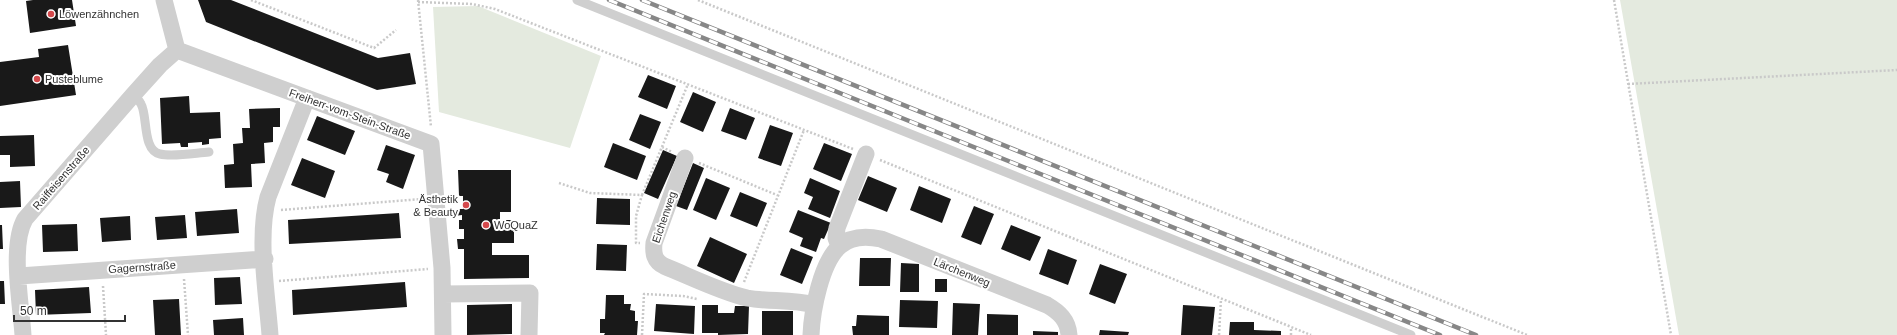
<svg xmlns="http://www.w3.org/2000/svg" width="1897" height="335" font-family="Helvetica,sans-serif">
<rect width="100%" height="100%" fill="#fff"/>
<!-- green -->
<path fill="#e4eadf" d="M1620,0H1897V335H1679Z
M478,6L601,56L570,148L439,112L433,7Z"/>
<!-- building -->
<path fill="#191919" d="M33,0H72L76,26L30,33L26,1Z
M198,0H231L378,58L410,53L416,84L377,90L206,22Z
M68,45L76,95L0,106V62L39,57L38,49Z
M648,75L676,86L667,109L638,97Z
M693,92L716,102L703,132L680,122Z
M189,96L190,113L220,112L221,138L209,139V144L202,145V142L188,143V147H181L180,143L162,144L160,98Z
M280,108V127H273V142L264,143L265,163L251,164L252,187L225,188L224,165L234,164L233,144L243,143L242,128H250L249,109Z
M730,108L755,118L746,140L721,131Z
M640,114L661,122L650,149L629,140Z
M317,116L355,131L345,155L307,140Z
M770,125L793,133L781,166L758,158Z
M34,135L35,166L10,167V155H0V136Z
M613,143L646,156L637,180L604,167Z
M824,143L852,154L841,181L813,169Z
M386,145L415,155L403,189L386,182L389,174L377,170Z
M663,150L677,156L658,199L644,193Z
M302,158L335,171L325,198L291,185Z
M693,163L704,168L687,210L676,206Z
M458,170H511V212H500V220H514V243H492V255H529V278L464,279V249H458L457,239H464V229H459V220H462V215L454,216V209H463V196H459Z
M868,176L897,188L887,212L858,200Z
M706,178L730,188L716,220L693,210Z
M810,178L840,191L830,218L808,209L813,197L804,193Z
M20,181L21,207L0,208V182Z
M919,186L951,199L942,223L910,210Z
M740,192L767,203L757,227L730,216Z
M597,198L630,199V225L596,224Z
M974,206L994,214L981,245L961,237Z
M237,209L239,233L197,236L195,212Z
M798,210L831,223L824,239L821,238L816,252L800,246L803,238L789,232Z
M399,213L401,238L289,244L288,220Z
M185,215L187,238L157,240L155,217Z
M130,216L131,240L102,242L100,218Z
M77,224L78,251L43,252L42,225Z
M0,225H2L3,249H0Z
M1011,225L1041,237L1030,261L1001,249Z
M710,237L747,254L734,283L697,266Z
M597,244L627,245L626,271L596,270Z
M791,248L813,257L802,284L780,275Z
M1048,249L1077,260L1068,285L1039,274Z
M860,258H891L890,286H859Z
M901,263L919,264V292H900Z
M1100,264L1127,274L1115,304L1089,294Z
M240,277L242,304L215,305L214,278Z
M935,279H947V292H935Z
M0,281H4L5,304H0Z
M405,282L407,307L293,315L292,290Z
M89,287L91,313L36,315L35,290Z
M606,295H624V304H631L630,310L635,311V321H638L637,335H604L605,333H600V319H605Z
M179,299L181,335H155L153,300Z
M900,300L938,301L937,328L899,327Z
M953,303L980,304L978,335H952Z
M512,304V334L467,335V305Z
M656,304L695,306L694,334L654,331Z
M702,305H718V313H734L735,306H749L748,334L718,335V333H702Z
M1183,305L1215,307L1212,335H1181Z
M762,311H793V335H762Z
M987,314L1018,315V335H987Z
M857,315L889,316V335H853L852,326H856Z
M243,318L244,335H214L213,320Z
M1230,322H1254V330L1281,331V335H1229Z
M1100,330L1129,332L1128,335H1099Z
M1033,331L1058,332V335H1033Z"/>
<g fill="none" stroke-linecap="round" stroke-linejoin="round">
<!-- path -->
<path stroke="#c9c9c9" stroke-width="2.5" stroke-dasharray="2 2" stroke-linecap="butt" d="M251,0L374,48L396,30
M418,0L431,127
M698,0L1527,335
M1614,0L1671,335
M418,2L472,4L495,9L853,149
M1628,84L1897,70
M662,147L672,152
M880,160L1311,335
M699,163L777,195
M559,183L590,193L642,195L636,216V243H640
M642,195L688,84
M281,210L422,199
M184,279L188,335
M279,281L428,269
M744,282L804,130
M103,286L106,335
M642,335L644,294L683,296L697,299L698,298
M1219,335L1221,299
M1291,335V327"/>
<!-- lane -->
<path stroke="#cfcfcf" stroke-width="9" d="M577,0L1411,335
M133,95C136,97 139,100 141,104C148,116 142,150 160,154C173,157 195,153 209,152"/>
<!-- street -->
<path stroke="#cfcfcf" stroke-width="17" d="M164,0L177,50L431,144L442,268L443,335
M685,158L654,243C653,253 654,261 664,266C689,276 721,292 747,298C769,302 792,299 814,305
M839,246L836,238L837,228L866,154
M19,276L265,259
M443,294L530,293L529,335
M23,335C21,304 10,245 25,219L133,95L160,65L177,50
M270,335C267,294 257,237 268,197L307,98
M811,335C812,311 821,262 840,246C851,236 867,236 881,239L1047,305C1059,312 1068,320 1069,335"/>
<defs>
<path id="rail" d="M609,0L1440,335
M642,0L1476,335"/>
</defs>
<!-- rail casing -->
<use href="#rail" stroke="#878787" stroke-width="4.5"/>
<!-- rail -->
<use href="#rail" stroke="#fff" stroke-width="3" stroke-dasharray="9" stroke-linecap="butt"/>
</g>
<!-- markers -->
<g fill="#d4494c" stroke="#fff" stroke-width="1.5">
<circle cx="51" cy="14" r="4"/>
<circle cx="37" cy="79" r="4"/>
<circle cx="466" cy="205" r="4"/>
<circle cx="486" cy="225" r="4"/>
</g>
<g text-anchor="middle" stroke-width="4" stroke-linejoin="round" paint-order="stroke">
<!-- poi labels -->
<g font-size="11" fill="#323232" stroke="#fff" text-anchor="start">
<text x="59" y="18">Löwenzähnchen</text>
<text x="45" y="83">Pusteblume</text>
<text x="458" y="203" text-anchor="end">Ästhetik<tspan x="458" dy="13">&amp; Beauty</tspan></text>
<text x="494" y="229">WoQuaZ</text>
</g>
<!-- street labels -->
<g font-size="11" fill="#323232" stroke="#fff">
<text transform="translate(350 114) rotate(20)" y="4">Freiherr-vom-Stein-Straße</text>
<text transform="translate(61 178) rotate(-49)" y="4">Raiffeisenstraße</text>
<text transform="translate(664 217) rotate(-71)" y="4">Eichenweg</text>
<text transform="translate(142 267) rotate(-4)" y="4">Gagernstraße</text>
<text transform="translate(962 272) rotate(22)" y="4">Lärchenweg</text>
</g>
</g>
<!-- scale -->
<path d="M14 315v6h111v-6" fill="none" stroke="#323232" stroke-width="2"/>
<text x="20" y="315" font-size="12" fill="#323232" stroke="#ffffff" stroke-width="3" paint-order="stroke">50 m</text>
</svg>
